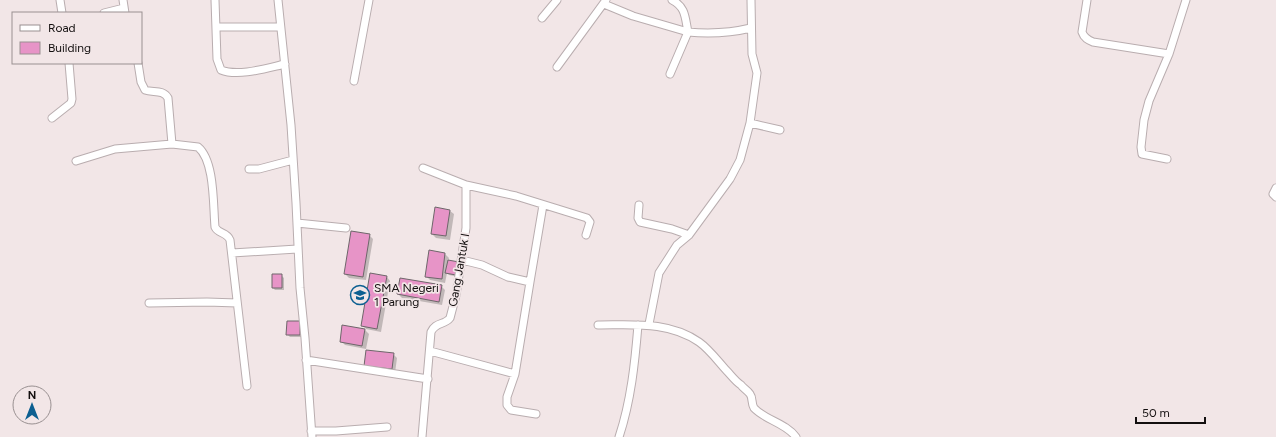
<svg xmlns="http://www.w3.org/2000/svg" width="1276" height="437" font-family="Figtree,sans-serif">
<rect width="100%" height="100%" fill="#f2e6e7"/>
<!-- shadow -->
<path fill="#0003" d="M450,211L454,214L450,240L436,238L432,234Z
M369,235L373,239L366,280L349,278L345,274Z
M430,251L445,254L449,258L448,261L459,277L449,275L447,273L445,283L430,280L426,276Z
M281,275L284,278V290H275L273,288Z
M387,277L390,281L381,332L366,329L362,325Z
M441,286L445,290L442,305L402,298L398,294Z
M300,322L302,325V337H290L287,334Z
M365,330L369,334L366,349L345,345L341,341Z
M393,354L397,358L395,373L369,370Z"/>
<!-- building -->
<path fill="#e794c7" stroke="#6e666a" d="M435,207L450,210L446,236L431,234Z
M351,231L370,234L363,277L344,274Z
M429,250L445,253L442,279L425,277Z
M448,260L459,262L456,275L445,273Z
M370,273L387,276L377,329L361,326Z
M272,274H282V288H272Z
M400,278L442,285L439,302L397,294Z
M287,321H300V335H286Z
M342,325L365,329L362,346L340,342Z
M366,350L394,353L392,369L364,366Z"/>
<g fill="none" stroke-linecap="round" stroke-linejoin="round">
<defs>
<path id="street" d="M60,0L62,13
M123,0L125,13
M215,0L217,59L221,70C238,77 267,68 285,64
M278,0L291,125L296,203L300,288L305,338L312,437
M672,0C686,7 685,18 688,32C709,34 730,33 751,28
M1087,0L1082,32C1084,38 1088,40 1093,42L1169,54
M604,4L633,16L688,32L670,74
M104,13L124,8
M542,18L557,0
M216,27H280
M557,67L606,0
M354,81L369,0
M52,118L71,103L72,99L69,63
M750,123L780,130
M172,144L198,147C215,161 213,206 215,227C218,234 227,232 230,240L247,386
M1167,159L1142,154L1141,147L1144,120L1149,101L1169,54L1186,0
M76,161L115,149L172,144L168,98C163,89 153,93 145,90L141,82L138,63
M249,169H259L293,160
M466,185L516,196L587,218L590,222L586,235
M1276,188L1273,194L1276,197
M639,205L638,218L640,222L672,229L689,235
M297,223L346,228
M232,253L297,249
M462,260L482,265L508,277L530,282L543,205
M530,282L515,374L507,397V405L511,410L536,414
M149,303L207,302L237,303
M649,324L659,273L677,245L689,235L730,179L740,160L750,123L757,73L752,54L751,0
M598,325C633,325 669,321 699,342C709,349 717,360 726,370C731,375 735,381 741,385C743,388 747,390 750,394C753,398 751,403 754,408C765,420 786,423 796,437
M430,351L515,374
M306,360L428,379
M311,431H336L387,427
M422,437L431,332C435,322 445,325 450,318L456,295L466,228V185L423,168
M619,437C631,401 635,362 638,325"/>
</defs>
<!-- street casing -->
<use href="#street" stroke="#b9adaf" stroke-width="9"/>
<!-- street -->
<use href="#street" stroke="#fff" stroke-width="7"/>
</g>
<!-- icons -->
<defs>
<symbol id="school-ring" viewBox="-11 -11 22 22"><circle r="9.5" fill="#f2e6e7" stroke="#0c5f91" stroke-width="1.5"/><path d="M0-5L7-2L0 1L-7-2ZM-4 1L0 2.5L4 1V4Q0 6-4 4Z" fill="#0c5f91"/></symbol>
</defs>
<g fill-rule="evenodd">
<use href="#school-ring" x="349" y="284" width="22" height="22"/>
</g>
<g text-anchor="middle" stroke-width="3.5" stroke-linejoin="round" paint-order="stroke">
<!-- street labels -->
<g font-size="12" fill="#130f0f" stroke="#f2e6e7">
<text transform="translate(459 270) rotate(-80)" y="4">Gang Jantuk I</text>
</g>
<!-- poi labels -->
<g font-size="12" fill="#130f0f" stroke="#f2e6e7" text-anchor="start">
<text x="374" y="292">SMA Negeri<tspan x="374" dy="14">1 Parung</tspan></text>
</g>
</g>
<!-- legend -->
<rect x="12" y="12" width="130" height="52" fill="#f2e6e7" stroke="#999091"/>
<rect x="20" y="25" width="20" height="6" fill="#ffffff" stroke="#999091"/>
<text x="48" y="32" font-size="12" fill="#130f0f">Road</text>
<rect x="20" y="42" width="20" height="12" fill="#e794c7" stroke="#999091"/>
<text x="48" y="52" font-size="12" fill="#130f0f">Building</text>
<!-- north arrow -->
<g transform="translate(32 405)"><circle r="19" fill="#f2e6e7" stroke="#999091"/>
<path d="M0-3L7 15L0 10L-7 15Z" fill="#0c5f91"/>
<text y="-6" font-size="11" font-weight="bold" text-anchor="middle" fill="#130f0f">N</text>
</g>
<!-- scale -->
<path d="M1136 417v6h69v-6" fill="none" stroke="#130f0f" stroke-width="2"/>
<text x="1142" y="417" font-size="12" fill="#130f0f" stroke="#f2e6e7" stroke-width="3" paint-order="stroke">50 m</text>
</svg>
